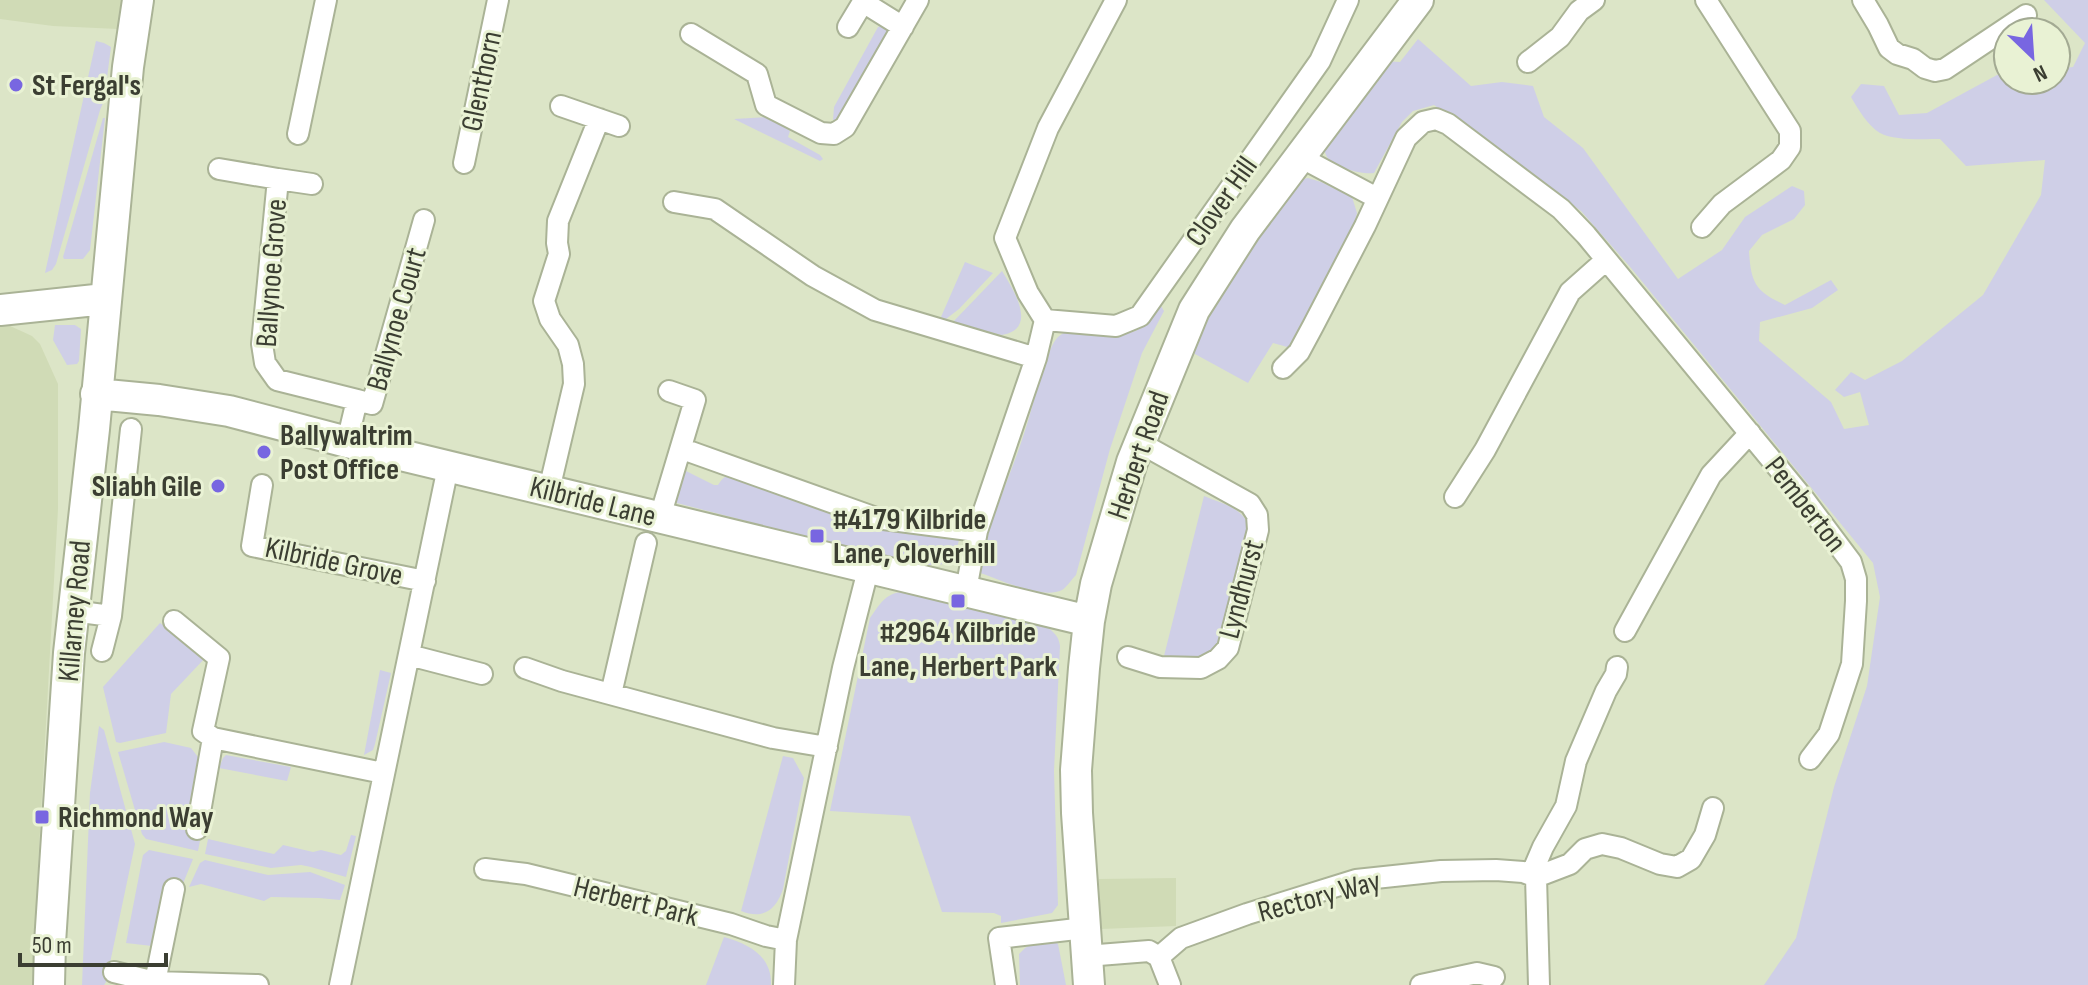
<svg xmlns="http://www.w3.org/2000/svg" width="2088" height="985" font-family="'Sofia Sans Condensed',sans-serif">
<rect width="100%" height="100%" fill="#dce5c7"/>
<!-- built -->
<path fill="#d0dbb6" d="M0,0H122L118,29L53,26L0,19Z
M8,325L32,336L40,344L58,384V509L38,867L34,985H0V326Z
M1176,878V926L1101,929L1099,879Z"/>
<!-- green -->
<path fill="#cfcfe7" d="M2044,0H2088V985H1764L1796,938L1834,787L1867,686L1880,597L1873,563L1631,268L1581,211L1434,105L1413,111L1402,122L1374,173C1362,175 1331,167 1326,155C1324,151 1324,146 1324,142L1381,61L1400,62L1418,39L1471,86L1502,82L1533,86L1544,117L1583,148L1678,279L1722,250L1745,217L1792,186L1804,191L1805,205L1794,219L1762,235L1749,251C1751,283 1755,291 1785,305L1831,280L1838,290L1812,308L1760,322L1759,341L1831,402L1844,429L1869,425L1860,392L1844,397L1835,390L1851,372L1865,380L1902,361L1983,295L2041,195L2045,160L1966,166L1940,139C1925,139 1894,141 1880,133C1868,126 1858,109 1851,97L1861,84L1884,86L1899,115L1927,113L1997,75L2008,74V80H2056V69L2073,67L2085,43Z
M888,24L890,32L846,110L837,120H833L834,107L878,27Z
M96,41L104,43L111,47L105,93L107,94L100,110L56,264L52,270L45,273Z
M768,117L790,131L788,137L820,155L823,159L820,161L734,119Z
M103,118H105L90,250L83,259H64L63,257Z
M1308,178L1321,182L1352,197L1357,213L1352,231L1291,348L1273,343L1248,383L1184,348L1295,181Z
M965,262L993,273L959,309L946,319L941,317Z
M1002,271C1013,289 1039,329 1002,335L952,323Z
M1161,306L1164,311L1142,353L1110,449L1076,575C1071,580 1067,587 1062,590C1042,600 998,579 978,572C987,526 1008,482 1023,437C1032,410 1038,381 1049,354C1051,347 1055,338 1062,334C1083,320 1119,347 1145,325C1151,320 1156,312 1161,306Z
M55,325H75L81,329L79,361L77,364L67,365L53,340Z
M680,468L714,485H718C724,475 729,474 740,474L842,517L890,529L956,538L959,540C957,549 953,561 943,564C922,570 857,550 835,544C779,530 724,515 669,501Z
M1204,496C1220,503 1242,507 1248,525L1225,622C1214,662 1200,658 1164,656Z
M903,592L1045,626C1053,631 1059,636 1060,646L1054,771L1058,905L1052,913L1001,923V916L994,913L942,912L910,816L830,811L870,618C880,604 885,593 903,592Z
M160,623L207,656L171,694L166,733L120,743L116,742L103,687Z
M380,670L391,673L375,744L373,750L364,755Z
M99,726L104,730L135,844L106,982L104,985H82L90,793Z
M164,742L191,748L198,757L197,765L201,766V835L198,851L146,839L142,834L118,752Z
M226,755L291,767L287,781L219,768L223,758Z
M783,756L793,758L804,778L783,889C776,910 763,920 741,911Z
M351,835L356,836L346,877L311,867L301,865L271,868L205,854L208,839L274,854L283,845L313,852L321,850L341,855L346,851Z
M149,850L193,859L182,886L165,884L152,946L126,943L143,855Z
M205,860L268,875L310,872L345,885L340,900L319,898L271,897L264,901L201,884L189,887L200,863Z
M724,937C748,944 772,955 771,985H706Z
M1040,940H1054L1058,944L1066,985H1020L1019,954L1025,948Z"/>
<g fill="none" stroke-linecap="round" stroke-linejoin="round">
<defs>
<path id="street" d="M865,0L863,2L903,27
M1863,0L1878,25L1889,48L1897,54L1913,59L1925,68L1935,71L1945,69L2026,15
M848,27L863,2
M691,34L757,74L766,105L821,133L834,134L845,127L918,0
M1528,62L1560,37L1579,11L1594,0
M561,106L619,126
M298,134L326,0
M1300,157L1377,198
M464,163L498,0
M219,169L278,179L262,344L265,363L277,380L357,400L347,442
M278,179L312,184
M674,202L715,209L813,276L875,310L1036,358L977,531L966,590
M1702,227L1722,204L1781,160L1790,147V131L1706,0
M1045,320L1028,293L1005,238L1048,128L1116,0
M1036,358L1045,320L1116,326L1140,316L1320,61L1348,0
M1283,368L1299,352L1313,326L1365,226L1406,138L1423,122L1436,119L1448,124L1561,209L1586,235L1803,498L1851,562L1856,579V601L1852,664L1829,734L1810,759
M357,400L372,404L424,220
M691,452L876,518L977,531
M262,485L252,546L425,581
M549,490L574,384L573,364L568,345L550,319L544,301L559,254L557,243L558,221L599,119
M1455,497L1485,450L1570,292L1606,260
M660,517L695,400L669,391
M73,611L111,616L102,651
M111,616L131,429
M174,621L219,658L203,731L213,738L383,773
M1625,631L1711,475L1750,433
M409,655L482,674
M1128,657L1160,667L1201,668L1218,659L1228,648L1258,530L1257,515L1250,504L1140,443
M525,668L562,681L773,738L827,747
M611,694L646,543
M197,829L213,738
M485,869L526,874L731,924L766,936L786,940
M1531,875L1543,847L1566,806L1576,761L1606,691L1616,674L1617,667
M174,889L155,982L258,985
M1086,956L1149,951L1159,957L1170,985
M1159,957L1181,938L1247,914L1356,880L1441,871L1496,870L1523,872L1536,877
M114,972L155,982
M340,985L448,467
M784,985L786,940L843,668L869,566
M1006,985L999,938L1085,928
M1421,985L1477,973L1494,977
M1539,985L1536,877L1570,864L1585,849L1602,844L1621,848L1660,864L1677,867L1691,859L1705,835L1713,808"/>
<path id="secondary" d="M0,310L105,299
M96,394L159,400L229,411L347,442L1089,621
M49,985L50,943L69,653L94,429L128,67L138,0
M1089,985L1077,813L1076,770L1084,668L1089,621L1096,584L1132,462L1194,310L1245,230L1418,0"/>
</defs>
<!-- street casing -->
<use href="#street" stroke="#aab396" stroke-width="24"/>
<!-- secondary casing -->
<use href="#secondary" stroke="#aab396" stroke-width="34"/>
<!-- street -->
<use href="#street" stroke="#fff" stroke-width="20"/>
<!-- secondary -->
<use href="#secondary" stroke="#fff" stroke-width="30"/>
</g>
<!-- markers -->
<g fill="#7866e1" stroke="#e9f2d4" stroke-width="3">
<circle cx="16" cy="85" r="8"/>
<circle cx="264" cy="452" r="8"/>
<circle cx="218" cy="486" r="8"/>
<rect x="809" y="528" width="16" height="16" rx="4"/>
<rect x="950" y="593" width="16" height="16" rx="4"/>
<rect x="34" y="809" width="16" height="16" rx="4"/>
</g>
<g text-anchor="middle" stroke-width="6" stroke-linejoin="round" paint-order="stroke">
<!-- street labels -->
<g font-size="30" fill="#3b3e32" stroke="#e9f2d4">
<text transform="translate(481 81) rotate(-78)" y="10">Glenthorn</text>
<text transform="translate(1221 201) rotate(-55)" y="10">Clover Hill</text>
<text transform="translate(271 273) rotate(-86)" y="10">Ballynoe Grove</text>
<text transform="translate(396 319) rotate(-74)" y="10">Ballynoe Court</text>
<text transform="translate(1138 455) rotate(-71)" y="10">Herbert Road</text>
<text transform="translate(593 501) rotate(14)" y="10">Kilbride Lane</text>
<text transform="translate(1806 504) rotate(52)" y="10">Pemberton</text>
<text transform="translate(334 561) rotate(12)" y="10">Kilbride Grove</text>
<text transform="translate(1241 589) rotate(-75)" y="10">Lyndhurst</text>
<text transform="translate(74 611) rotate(-85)" y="10">Killarney Road</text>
<text transform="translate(1319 896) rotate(-15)" y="10">Rectory Way</text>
<text transform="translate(636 901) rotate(14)" y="10">Herbert Park</text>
</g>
<!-- poi labels -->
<g font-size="30" font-weight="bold" fill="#3b3e32" stroke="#e9f2d4" text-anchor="start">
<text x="32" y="95">St Fergal's</text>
<text x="280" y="445">Ballywaltrim<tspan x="280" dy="34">Post Office</tspan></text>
<text x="202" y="496" text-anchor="end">Sliabh Gile</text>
<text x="833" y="529">#4179 Kilbride<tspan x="833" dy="34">Lane, Cloverhill</tspan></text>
<text x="958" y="642" text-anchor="middle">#2964 Kilbride<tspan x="958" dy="34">Lane, Herbert Park</tspan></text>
<text x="58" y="827">Richmond Way</text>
</g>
</g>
<!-- north arrow -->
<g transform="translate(2032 56) rotate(155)"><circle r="38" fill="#e9f2d4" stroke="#a3aa93" stroke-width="2"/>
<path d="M0-6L14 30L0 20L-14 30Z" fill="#7866e1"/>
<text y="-12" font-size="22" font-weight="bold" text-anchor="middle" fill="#3b3e32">N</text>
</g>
<!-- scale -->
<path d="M20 953v12h146v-12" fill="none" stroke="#3b3e32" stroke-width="4"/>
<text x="32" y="953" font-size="24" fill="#3b3e32" stroke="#e9f2d4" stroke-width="6" paint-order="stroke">50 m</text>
</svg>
